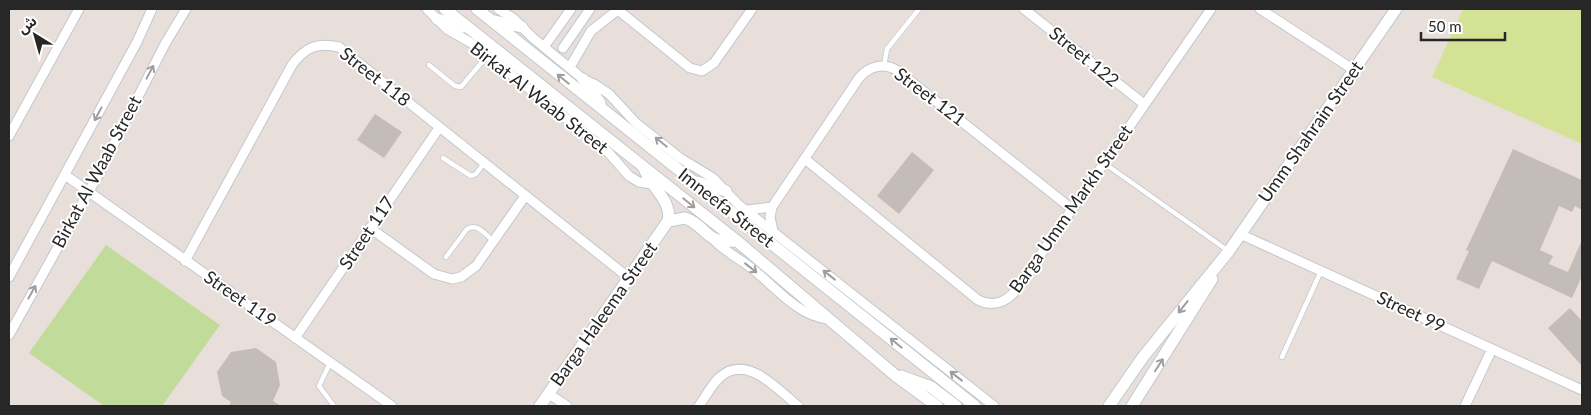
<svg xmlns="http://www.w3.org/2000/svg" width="1591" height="415" font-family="Lato,'Noto Sans Arabic',sans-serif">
<rect width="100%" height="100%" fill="#e9dfda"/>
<!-- green -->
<path fill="#c0db9a" d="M106,245L220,325L162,406H104L29,353Z"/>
<!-- pitch -->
<path fill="#d4e296" d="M1463,9H1582V144L1432,77Z"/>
<!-- building -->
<path fill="#c4bcb9" d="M375,114L402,132L384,158L357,140Z
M1513,149L1582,180V210L1575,206L1572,212L1559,206L1540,250L1553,256L1549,264L1568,272L1582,240V276L1572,298L1492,261L1479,289L1456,279L1469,251L1466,250Z
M912,152L934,170L899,214L877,196Z
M1570,308L1582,321V366L1548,328Z
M256,348L276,362L280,385L273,401L281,406H229L231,402L222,396L217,372L231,352Z"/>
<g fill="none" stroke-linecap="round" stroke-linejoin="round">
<defs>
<path id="service" d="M429,65L455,86L461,87L487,56
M884,66L887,49L919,9
M443,158L471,176L476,174L484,163
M1104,163L1227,250
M446,257L467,229C478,223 485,234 493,241
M1282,357L1321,271
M330,363L319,386L334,406"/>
<path id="minor" d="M427,9L447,29L473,44L608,152L629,176L639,182L652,184
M498,9L513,18L533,38L583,79L594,84L609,94L636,123L680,158L713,178L739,205L994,406
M1024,9L1144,104
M1260,9L1354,70
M618,10L690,68L702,71L714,63L752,9
M544,47L571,9
M563,48L590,9
M570,67L591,31L619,9
M9,136L79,9
M805,159L978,300C992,307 1006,303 1016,290L1211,9
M65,175L392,406
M747,210L772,207
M370,228L434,274L452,279L461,277L476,266L525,196
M773,231L770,217L772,207L859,78C869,66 884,62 898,71L1072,209
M1240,234L1582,390
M713,239C724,251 737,257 750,267C774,285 797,316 828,319
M185,261L292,65C305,47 318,42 339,47L629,278
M9,277L137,42L152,9
M9,335L97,177L165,44L186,9
M295,338L439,128
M549,394L567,406
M699,406C705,397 711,386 719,378C746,352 778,390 798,406
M1465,406L1492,349"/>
<path id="tertiary" d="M445,9L737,241L896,376L937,406
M477,9L975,406
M437,19L464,27
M495,21L522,27
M583,79L600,103
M697,182L726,191
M668,221L685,218C708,226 703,244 737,241
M901,376L931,387L956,406
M540,406L668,221C673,201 650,187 644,168
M1109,406L1143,357L1229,251L1396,9
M1132,406L1212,279"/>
</defs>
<!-- service casing -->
<use href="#service" stroke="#c2c8d0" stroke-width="6"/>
<!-- minor casing -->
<use href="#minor" stroke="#c2c8d0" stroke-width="11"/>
<!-- tertiary casing -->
<use href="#tertiary" stroke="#c2c8d0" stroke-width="13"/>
<!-- service -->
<use href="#service" stroke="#fff" stroke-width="4.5"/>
<!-- minor -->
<use href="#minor" stroke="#fff" stroke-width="9"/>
<!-- tertiary -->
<use href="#tertiary" stroke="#fff" stroke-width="11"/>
</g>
<!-- one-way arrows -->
<defs><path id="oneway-shaft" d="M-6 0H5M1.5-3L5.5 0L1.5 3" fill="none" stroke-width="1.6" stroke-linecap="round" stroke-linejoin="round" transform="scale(1.25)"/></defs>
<g stroke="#9e9e9e">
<use href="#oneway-shaft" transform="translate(150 72) rotate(-62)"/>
<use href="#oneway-shaft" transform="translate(563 79) rotate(-141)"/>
<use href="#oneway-shaft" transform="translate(98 114) rotate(118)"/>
<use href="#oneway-shaft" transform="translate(661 142) rotate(-141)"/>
<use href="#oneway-shaft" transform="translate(689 203) rotate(39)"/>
<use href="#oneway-shaft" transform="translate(751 268) rotate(38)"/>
<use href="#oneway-shaft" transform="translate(829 275) rotate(-142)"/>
<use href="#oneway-shaft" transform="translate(32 292) rotate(-61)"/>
<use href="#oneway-shaft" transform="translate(1183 307) rotate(128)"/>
<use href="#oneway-shaft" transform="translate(896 343) rotate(-141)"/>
<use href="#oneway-shaft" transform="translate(1159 365) rotate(-57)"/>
<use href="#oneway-shaft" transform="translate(956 376) rotate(-142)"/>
</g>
<g text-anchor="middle" stroke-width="4" stroke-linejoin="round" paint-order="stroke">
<!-- street labels -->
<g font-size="18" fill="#272727" stroke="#fff">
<text transform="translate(1084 57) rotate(39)" y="6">Street 122</text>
<text transform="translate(375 77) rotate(38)" y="6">Street 118</text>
<text transform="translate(930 97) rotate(37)" y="6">Street 121</text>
<text transform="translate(539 98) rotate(38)" y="6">Birkat Al Waab Street</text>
<text transform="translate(1311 132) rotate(-55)" y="6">Umm Shahrain Street</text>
<text transform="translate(97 172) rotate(-62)" y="6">Birkat Al Waab Street</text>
<text transform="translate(726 208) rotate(38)" y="6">Imneefa Street</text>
<text transform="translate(1071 209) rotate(-55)" y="6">Barga Umm Markh Street</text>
<text transform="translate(367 233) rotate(-56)" y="6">Street 117</text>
<text transform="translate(240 299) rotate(35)" y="6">Street 119</text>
<text transform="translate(1411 312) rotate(25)" y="6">Street 99</text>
<text transform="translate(604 314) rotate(-55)" y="6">Barga Haleema Street</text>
</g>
</g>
<!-- border -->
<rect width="1591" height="415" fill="none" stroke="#272727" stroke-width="20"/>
<!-- north arrow -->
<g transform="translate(35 35) rotate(323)" stroke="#ffffff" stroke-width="4" paint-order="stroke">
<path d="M0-4L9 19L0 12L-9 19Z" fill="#272727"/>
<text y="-8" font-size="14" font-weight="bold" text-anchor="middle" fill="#272727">ش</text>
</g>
<!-- scale -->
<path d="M1421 32v8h84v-8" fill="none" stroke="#272727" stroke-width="2.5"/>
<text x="1428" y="32" font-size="15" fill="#272727" stroke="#ffffff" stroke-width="4" paint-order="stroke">50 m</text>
</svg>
